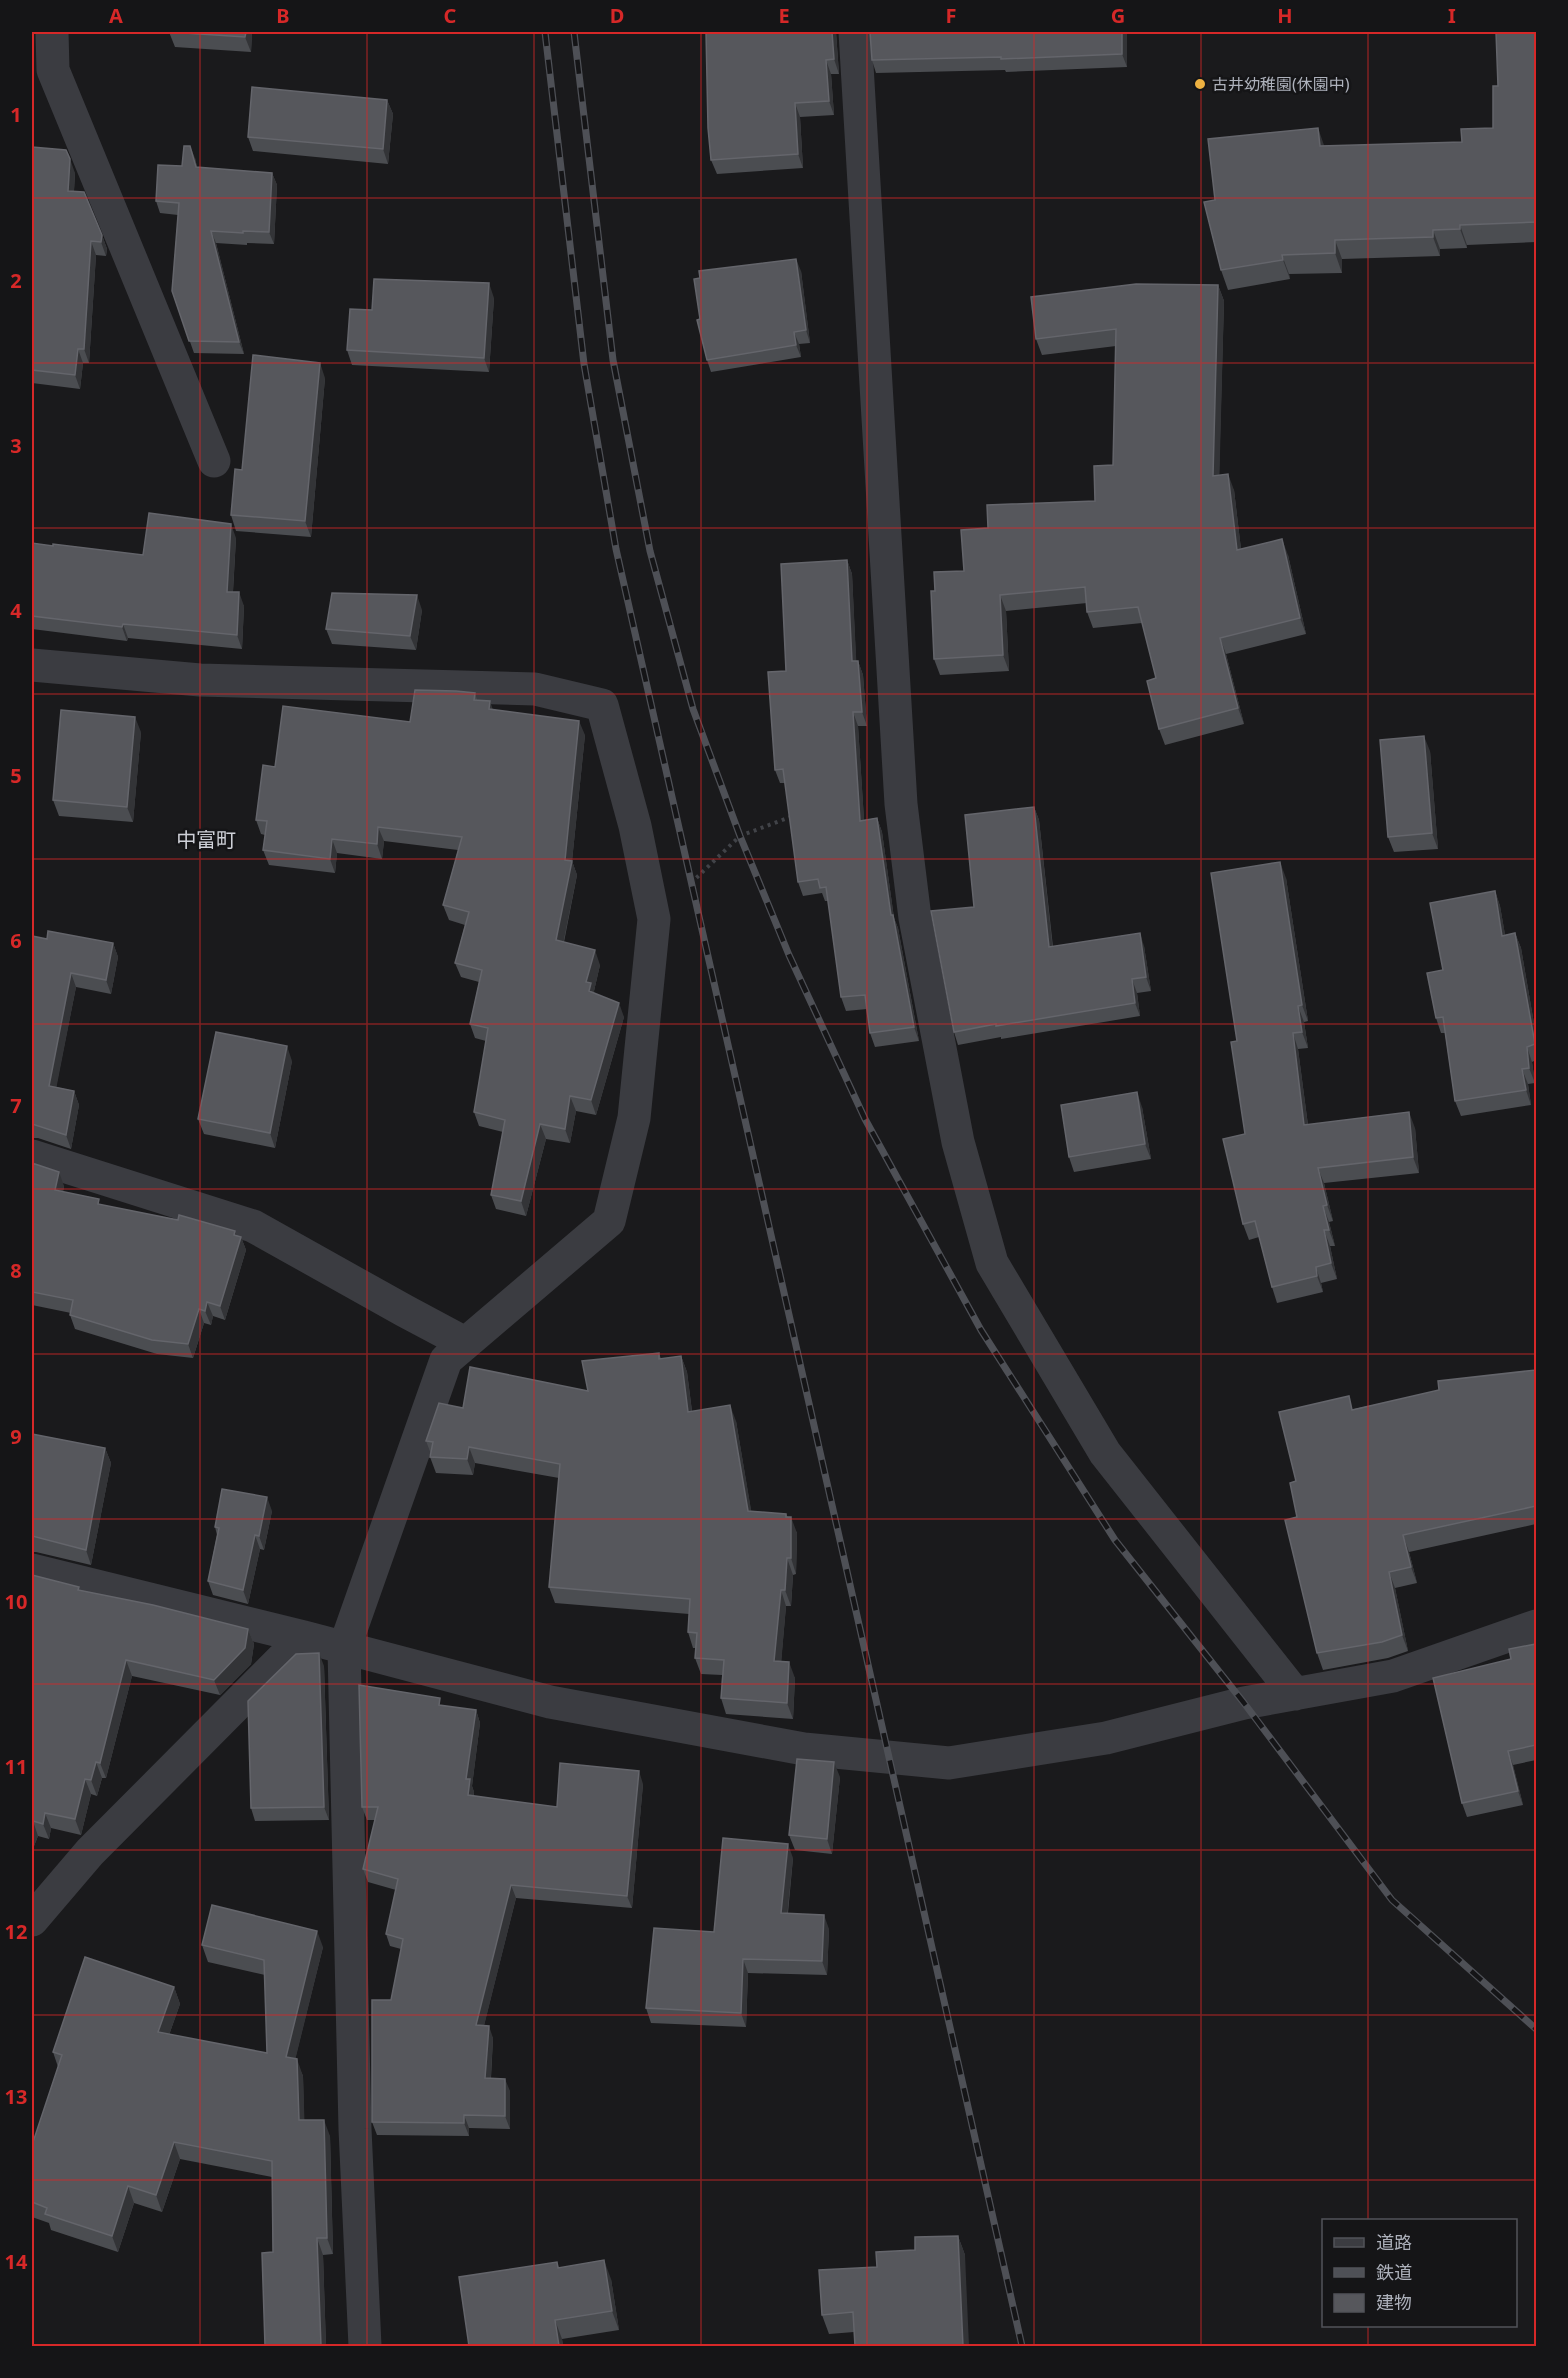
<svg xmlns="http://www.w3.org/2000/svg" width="1568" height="2378" font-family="'Noto Sans','Noto Sans JP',sans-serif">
<rect width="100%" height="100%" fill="#1a1a1c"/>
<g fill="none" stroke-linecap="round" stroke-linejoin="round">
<!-- path -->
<path stroke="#414348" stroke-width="4" stroke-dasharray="3 4.5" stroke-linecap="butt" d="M691,883L740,836L793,816"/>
<!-- minor -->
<path stroke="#3b3c41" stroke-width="33" d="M52,32L53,70L214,461
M855,32L901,804L915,918L958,1142L992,1263L1105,1453L1295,1694
M32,665L200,680L535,689L602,705L635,826L654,919L634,1118L609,1221L446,1360L344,1649L355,2129L365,2346
M32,1156L253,1226L405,1311L465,1343
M32,1570L304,1637L550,1702L804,1749L949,1763L1106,1738L1244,1703L1393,1676L1536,1626
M32,1920L90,1852L304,1637"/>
<defs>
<path id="rail" d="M545,32L584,364L616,549L1022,2346
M574,32L613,360L650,551L693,709L740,836L789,955L865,1119L981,1330L1115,1540L1244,1703L1392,1900L1536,2029"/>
</defs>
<!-- rail casing -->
<use href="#rail" stroke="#4e5056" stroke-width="7"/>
<!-- rail -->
<use href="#rail" stroke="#151517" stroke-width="4.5" stroke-dasharray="14" stroke-linecap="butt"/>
</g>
<!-- wall -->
<path fill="#4b4d51" d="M169,32H252L251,52L175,47Z
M706,32H836L839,74H831L834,115L800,117L803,168L717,174L711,160Z
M1127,32V67L1006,72L1005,70L876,73L872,60Z
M1536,32V242L1467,245V248L1440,249V256L1342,259V273L1289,274L1290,279L1228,290L1221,270L1215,200L1324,146L1462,142L1493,128L1498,86Z
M387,100L393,114L388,164L253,151L248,137Z
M32,147L75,173L74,191L102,235L107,249L106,256L96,255L89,363H83L80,389L32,383Z
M195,158L197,167L272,173L277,185L274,244L247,243V245L216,243L244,354L194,353L172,291L178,215L160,213L156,201L182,166Z
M801,271L810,343L799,344L801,357L711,372L707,360L700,319Z
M1218,285L1224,301L1219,475L1234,490L1241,549L1288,555L1306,634L1226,654L1244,724L1165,745L1159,729L1156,678L1142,623L1093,628L1087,612V603L1006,611L1009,671L940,675L934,659L935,591L964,571L988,528L1095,501L1113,465L1116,346L1042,355L1036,339Z
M494,298L489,372L352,365L347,350L372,310Z
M325,378L311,537L236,531L231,515L242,470Z
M236,538L233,592L244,606L242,649L128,638L127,641L32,629V543L53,546L143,555Z
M847,560L852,574L856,661H858L863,675L867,726H858L864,820L877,818L882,832L894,918L898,928L919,1041L875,1047L870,1033L867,1009L846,1011L841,997L828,901H825L822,893L803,896L798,882L785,783H780L775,770Z
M422,610L416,650L332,644L326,629Z
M475,693L477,700L493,710L585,735L572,861L577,875L564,942L600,965L594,991V993L624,1017L596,1115L576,1111L570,1143L546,1139L526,1216L496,1209L491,1195L503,1132L479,1126L474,1112L486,1041L475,1038L470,1024L479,982L461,977L455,963L465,925L449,920L443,905L458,850L384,841L382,859L337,853L335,873L269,865L263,850L265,835L261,834L256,820L275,767L410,722Z
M141,732L133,822L59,816L53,800Z
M1430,751L1438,849L1394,852L1388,837Z
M1034,807L1039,820L1053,947L1144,946L1151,991L1137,993L1140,1016L1001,1039V1037L958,1045L954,1032L974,907Z
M1286,878L1308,1021L1304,1022L1308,1048L1298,1049L1308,1125L1415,1128L1419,1173L1324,1183L1333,1221L1329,1222L1335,1246H1330L1337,1279L1321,1283L1323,1292L1277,1303L1272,1287L1259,1237L1249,1240L1243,1224L1245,1134L1237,1041Z
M1495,891L1500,906L1505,935L1515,933L1521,948L1536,1035V1060L1532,1062L1535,1083L1528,1084L1531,1105L1461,1116L1455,1101L1445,1033H1441L1436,1018L1443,970Z
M32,936L47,939L113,943L118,957L111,994L76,987L56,1087L74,1091L79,1105L71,1149L38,1138H32Z
M292,1061L275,1148L204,1134L198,1119Z
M1142,1107L1151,1159L1074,1172L1069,1157Z
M32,1163L64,1186L63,1192L101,1205L235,1231L236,1235L241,1237L246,1250L225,1320L213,1316L211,1325L204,1323L193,1358L157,1354L75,1329L70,1315L71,1313L32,1305Z
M659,1353L661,1359L681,1356L687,1372L692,1411L736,1421L751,1511L786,1514L797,1533L796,1574L793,1575L791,1606H786L781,1662L795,1678L793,1719L726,1714L721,1698L722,1675L701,1674L695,1658L696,1648H693L688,1632L689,1614L555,1603L549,1587L559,1478L475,1463L473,1475L436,1473L430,1457L431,1454L426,1441L463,1408L588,1391Z
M1536,1370V1524L1409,1552L1417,1583L1395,1588L1408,1651L1388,1658L1323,1670L1317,1653L1297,1517L1354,1409Z
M32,1434L105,1448L111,1463L91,1565L36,1552H32Z
M272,1511L264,1550L260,1549L248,1604L213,1595L208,1581L217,1535L215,1527Z
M32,1575L80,1590L248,1629L254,1644L251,1664L220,1695L132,1676L106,1778H102L97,1796L91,1794L81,1835L51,1828L49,1839L38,1836L32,1851Z
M1536,1644V1760L1513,1765L1523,1805L1467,1817L1462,1803L1511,1659Z
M324,1666L329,1820L255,1821L251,1808Z
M443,1706L476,1710L480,1723L472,1786L474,1792V1796L557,1807L643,1784L632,1908L516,1898L484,2025L493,2038L491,2078L510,2091V2129L469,2128V2136L377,2135L372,2122L391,2000L401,1949L390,1946L386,1934L396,1890L368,1882L363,1869L375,1820H367L362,1807Z
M840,1777L832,1854L795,1850L789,1835Z
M793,1858L788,1913L829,1929L827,1975L748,1973L746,2027L651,2023L646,2008L714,1932Z
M202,1945L323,1947L295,2059L303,2076L304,2120L330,2136L333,2254L323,2255L326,2346H265L273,2252L272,2177L180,2159L162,2212L134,2203L118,2252L51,2230L49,2223L32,2217V2145L58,2067L53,2052L174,1987L180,2004L169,2035L267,2053L265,1975L208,1962Z
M958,2236L965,2255L854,2332L829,2334L822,2315L877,2267L915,2250Z
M557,2262L559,2268L611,2279L619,2330L562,2339L563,2346H469Z"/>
<!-- shaded-wall -->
<path fill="#333437" d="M246,32H252L251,52L245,37Z
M832,32H836L839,74L834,59Z
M1122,32H1127V67L1122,54Z
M826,60L831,74L834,115L829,101Z
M387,100L393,114L388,164L383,149Z
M795,103L800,117L803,168L798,154Z
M1318,128L1325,148L1320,146Z
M190,146L195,158L200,180L196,167Z
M70,159L75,173L73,205L68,191Z
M272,173L277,185L274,244L269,232Z
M1460,225L1467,245V248L1460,229Z
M1433,230L1440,249V256L1433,237Z
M211,231L216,243L244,354L239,342Z
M102,235L107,249L106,256L101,242Z
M1335,240L1342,259V273L1335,253Z
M91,241L96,255L89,363L84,349Z
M1282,255L1289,274L1290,279L1283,260Z
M796,259L801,271L810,343L806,330Z
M489,283L494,298L489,372L484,358Z
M1218,285L1224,301L1219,492L1213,476Z
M794,332L799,344L801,357L796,345Z
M78,349L83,363L80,389L75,375Z
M320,363L325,378L311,537L305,521Z
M1228,474L1234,490L1243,566L1237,550Z
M231,524L236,538L232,606L227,592Z
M1282,539L1288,555L1306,634L1300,618Z
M847,560L852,574L857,675L852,661Z
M239,592L244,606L242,649L237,635Z
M417,595L422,610L416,650L410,636Z
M1000,595L1006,611L1009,671L1003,655Z
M123,624L128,638L127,641L122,627Z
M1220,638L1226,654L1244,724L1238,708Z
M858,661L863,675L867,726L862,712Z
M490,701L495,716L489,709Z
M853,712L858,726L865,834L860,821Z
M135,717L141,732L133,822L127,807Z
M579,721L585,735L572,861L577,875L561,954L556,940Z
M1424,736L1430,751L1438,849L1432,833Z
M1034,807L1039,820L1054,961L1049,947Z
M877,818L882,832L894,918L898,928L919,1041L914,1027L891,915Z
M378,827L384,841L382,859L377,844Z
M332,839L337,853L335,873L330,859Z
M1280,862L1286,878L1308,1021L1302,1005Z
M1495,891L1500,906L1508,951L1502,936Z
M1140,933L1144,946L1151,991L1146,977Z
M1515,933L1521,948L1536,1035V1047Z
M113,943L118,957L111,994L106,980Z
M595,950L600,965L594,991L596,998L594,1005L586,982Z
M71,973L76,987L54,1100L49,1086Z
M1132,979L1137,993L1140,1016L1135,1003Z
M619,1003L624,1017L596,1115L591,1100Z
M1298,1006L1304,1022L1308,1048L1302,1032Z
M1293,1033L1298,1049L1310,1141L1304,1125Z
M287,1046L292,1061L275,1148L270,1133Z
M1527,1047L1532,1062L1535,1083L1529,1068Z
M1522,1069L1528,1084L1531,1105L1526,1090Z
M74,1091L79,1105L71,1149L66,1135Z
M1137,1092L1142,1107L1151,1159L1145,1144Z
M570,1096L576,1111L570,1143L565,1129Z
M1409,1112L1415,1128L1419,1173L1413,1157Z
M540,1124L546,1139L526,1216L521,1201Z
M1318,1168L1324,1183L1333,1221L1327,1205Z
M59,1172L64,1186L60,1204L55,1190Z
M1323,1206L1329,1222L1335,1246L1329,1230Z
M1324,1230L1330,1246L1337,1279L1331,1263Z
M235,1231L239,1243L241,1237L246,1250L225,1320L220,1306Z
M1316,1267L1321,1283L1323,1292L1317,1276Z
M207,1302L213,1316L211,1325L205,1311Z
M199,1309L204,1323L193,1358L188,1344Z
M681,1356L687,1372L694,1428L688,1412Z
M730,1405L736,1421L754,1527L748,1511Z
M469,1447L475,1463L473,1475L467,1459Z
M105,1448L111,1463L91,1565L86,1550Z
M267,1497L272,1511L264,1550L259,1536Z
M786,1514L791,1527V1517L797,1533L796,1574L791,1558Z
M255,1535L260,1549L248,1604L243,1590Z
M1403,1535L1409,1552L1417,1583L1411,1567Z
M787,1558L793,1575L791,1606L785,1590Z
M1389,1572L1395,1588L1408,1651L1402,1635Z
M781,1590L786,1606L780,1677L774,1661Z
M248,1629L254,1644L251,1664L220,1695L214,1680Z
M319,1653L324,1666L329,1820L324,1807Z
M126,1660L132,1676L106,1778L100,1763Z
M789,1662L795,1678L793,1719L787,1703Z
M476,1710L480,1723L472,1786L474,1792L472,1808L468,1795L466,1779Z
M1508,1751L1513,1765L1523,1805L1518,1791Z
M96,1762L102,1778L97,1796L91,1780Z
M834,1762L840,1777L832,1854L827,1839Z
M639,1771L643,1784L632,1908L627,1896Z
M85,1779L91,1794L81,1835L75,1819Z
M45,1813L51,1828L49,1839L43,1824Z
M33,1821L38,1836L32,1851V1823Z
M788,1844L793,1858L786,1927L781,1913Z
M511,1885L516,1898L481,2038L476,2025Z
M824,1915L829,1929L827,1975L822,1961Z
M317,1931L323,1947L292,2073L286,2057Z
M743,1959L748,1973L746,2027L741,2013Z
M174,1987L180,2004L164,2049L158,2032Z
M489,2026L493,2038L490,2091L485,2078Z
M297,2059L303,2076L305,2137L299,2120Z
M505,2079L510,2091V2129L505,2116Z
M464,2115L469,2128V2136L464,2123Z
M324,2120L330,2136L333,2254L327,2238Z
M174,2142L180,2159L162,2212L156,2195Z
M128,2186L134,2203L118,2252L112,2236Z
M958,2236L965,2255L969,2346H963Z
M317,2238L323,2255L326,2346H321Z
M604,2260L611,2279L619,2330L612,2311Z
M555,2320L562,2339L563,2346H559Z"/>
<!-- building -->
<path fill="#56575c" stroke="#64656b" stroke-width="1.5" d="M169,32H246L245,37Z
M706,32H832L834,59L826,60L829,101L795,103L798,154L711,160L708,128Z
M870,32H1122V54L1001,59V57L872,60Z
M1496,32H1536V222L1460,225V229L1433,230V237L1335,240V253L1282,255L1283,260L1221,270L1204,202L1215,200L1208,139L1318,128L1320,146L1462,142L1461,129L1493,128V86H1498Z
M252,87L387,100L383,149L248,137Z
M184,146H190L196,167L272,173L269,232L243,231V233L211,231L239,342L189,341L172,291L179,203L156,201L158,165L182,166Z
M32,147L66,150L70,159L68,191L84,192L102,235L101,242L91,241L84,349H78L75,375L32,370Z
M796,259L806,330L794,332L796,345L707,360L697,320L700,319L694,279L700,278L699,271Z
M374,279L489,283L484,358L347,350L350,309L372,310Z
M1136,284L1218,285L1213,476L1228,474L1237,550L1282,539L1300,618L1220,638L1238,708L1159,729L1147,681L1156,678L1138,607L1087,612L1085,587L1000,595L1003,655L934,659L931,591H935L934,572L964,571L961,530L988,528L987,505L1095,501L1094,466L1113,465L1116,329L1036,339L1031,297Z
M253,355L320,363L305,521L231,515L235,469L242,470Z
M149,513L231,524L227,592H239L237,635L123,624L122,627L32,616V543L53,546V544L143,555Z
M847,560L852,661H858L862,712H853L860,821L877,818L891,915H893L914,1027L870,1033L865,995L841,997L826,887L820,888L818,879L798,882L783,769L775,770L768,672L786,671L781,564Z
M332,593L417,595L410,636L326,629Z
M415,690L456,691L475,693L474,700L490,701L489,709L579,721L565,860L572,861L556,940L595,950L586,982L591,983L589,991L619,1003L591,1100L570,1096L565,1129L540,1124L521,1201L491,1195L505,1120L474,1112L488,1028L470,1024L482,970L455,963L469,912L443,905L462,837L378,827L377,844L332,839L330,859L263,850L267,821L256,820L263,765L275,767L283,706L410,722Z
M61,710L135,717L127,807L53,800Z
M1424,736L1432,833L1388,837L1380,740Z
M1034,807L1049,947L1140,933L1146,977L1132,979L1135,1003L996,1026V1024L954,1032L931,911L974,907L965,815Z
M1280,862L1302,1005L1298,1006L1302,1032L1293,1033L1304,1125L1409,1112L1413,1157L1318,1168L1327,1205L1323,1206L1329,1230H1324L1331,1263L1316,1267L1317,1276L1272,1287L1255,1221L1243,1224L1223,1139L1245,1134L1231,1042L1237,1041L1211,873Z
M1495,891L1502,936L1515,933L1535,1044L1527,1047L1529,1068L1522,1069L1526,1090L1455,1101L1443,1017L1436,1018L1427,973L1443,970L1430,903Z
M48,931L113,943L106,980L71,973L49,1086L74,1091L66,1135L32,1124V936L47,939Z
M216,1032L287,1046L270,1133L198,1119Z
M1137,1092L1145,1144L1069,1157L1061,1105Z
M32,1163L59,1172L55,1190L99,1199L98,1204L178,1220L179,1215L235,1231L234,1235L241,1237L220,1306L207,1302L205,1311L199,1309L188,1344L152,1340L70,1315L73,1300L32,1292Z
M659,1353V1359L681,1356L688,1412L730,1405L748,1511L786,1514V1517H791V1558H787L785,1590H781L774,1661L789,1662L787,1703L721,1698L724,1660L695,1658L697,1633L688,1632L690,1599L549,1587L560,1464L469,1447L467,1459L430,1457L433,1442L426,1441L439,1403L463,1408L470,1367L588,1391L582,1361Z
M1536,1370V1506L1403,1535L1411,1567L1389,1572L1402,1635L1382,1642L1317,1653L1285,1520L1297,1517L1290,1483L1296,1481L1279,1412L1349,1396L1352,1410L1439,1390L1438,1381Z
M32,1434L105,1448L86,1550L32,1536Z
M222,1489L267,1497L259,1536L255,1535L243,1590L208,1581L219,1528L215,1527Z
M32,1575L79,1587L78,1590L153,1605L248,1629L245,1648L214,1680L126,1660L100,1763L96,1762L91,1780L85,1779L75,1819L45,1813L43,1824L33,1821L32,1823Z
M1536,1644V1745L1508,1751L1518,1791L1462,1803L1433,1678L1511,1659L1509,1649Z
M319,1653L324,1807L251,1808L248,1701L296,1654Z
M359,1685L440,1698L439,1705L476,1710L466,1779H470L468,1795L557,1807L560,1763L639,1771L627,1896L511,1885L476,2025L489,2026L485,2078L505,2079V2116L464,2115V2123L372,2122V2000H391L403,1939L386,1934L398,1879L363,1869L378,1807H362Z
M797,1759L834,1762L827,1839L789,1835Z
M723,1838L788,1844L781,1913L824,1915L822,1961L743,1959L741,2013L646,2008L654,1928L714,1932Z
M212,1905L317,1931L286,2057L297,2059L299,2120H324L327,2238H317L321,2346H265L262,2253L273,2252L272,2161L174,2142L156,2195L128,2186L112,2236L45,2214L47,2208L32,2202V2145L62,2055L53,2052L85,1957L174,1987L158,2032L267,2053L264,1960L202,1945Z
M958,2236L963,2346H855L853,2312L822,2315L819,2270L877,2267L876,2252L915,2250V2237Z
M604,2260L612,2311L555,2320L559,2346H469L459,2277L557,2262L558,2268Z"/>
<!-- grid -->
<path fill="none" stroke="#d62828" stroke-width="1.5" stroke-opacity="0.55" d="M200,32V2346M367,32V2346M534,32V2346M701,32V2346M867,32V2346M1034,32V2346M1201,32V2346M1368,32V2220M32,198H1536M32,363H1536M32,528H1536M32,694H1536M32,859H1536M32,1024H1536M32,1189H1536M32,1354H1536M32,1519H1536M32,1684H1536M32,1850H1536M32,2015H1536M32,2180H1536M1368,2326V2346"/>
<!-- markers -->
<circle fill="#edb141" stroke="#151517" stroke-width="2" cx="1200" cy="84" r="6"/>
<g text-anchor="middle" stroke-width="5" stroke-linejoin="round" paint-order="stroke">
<!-- poi labels -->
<g font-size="16" fill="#adb1bb" stroke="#151517" text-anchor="start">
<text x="1212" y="90">古井幼稚園(休園中)</text>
</g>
<!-- quarter labels -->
<g font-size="20" fill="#ced0d7" stroke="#151517">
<text x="206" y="847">中富町</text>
</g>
</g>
<!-- border -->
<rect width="1568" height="2378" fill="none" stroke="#151517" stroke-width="66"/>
<!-- legend -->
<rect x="1322" y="2219" width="195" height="108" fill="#151517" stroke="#525359" stroke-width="1.5"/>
<rect x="1334" y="2238" width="30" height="9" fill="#3b3c41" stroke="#525359" stroke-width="1.5"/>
<text x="1376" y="2249" font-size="18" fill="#adb1bb">道路</text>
<rect x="1334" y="2268" width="30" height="9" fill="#4e5056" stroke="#525359" stroke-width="1.5"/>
<text x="1376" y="2279" font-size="18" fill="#adb1bb">鉄道</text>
<rect x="1334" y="2294" width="30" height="18" fill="#56575c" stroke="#525359" stroke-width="1.5"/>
<text x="1376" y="2309" font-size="18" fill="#adb1bb">建物</text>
<rect x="33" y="33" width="1502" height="2312" fill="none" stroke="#d62828" stroke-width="2"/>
<g font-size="20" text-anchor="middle" font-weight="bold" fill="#d62828">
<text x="116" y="23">A</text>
<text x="283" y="23">B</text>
<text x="450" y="23">C</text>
<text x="617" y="23">D</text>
<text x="784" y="23">E</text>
<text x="951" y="23">F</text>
<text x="1118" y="23">G</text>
<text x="1285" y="23">H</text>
<text x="1452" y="23">I</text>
<text x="16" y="122">1</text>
<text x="16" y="288">2</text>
<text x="16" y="453">3</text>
<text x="16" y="618">4</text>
<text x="16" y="783">5</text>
<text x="16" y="948">6</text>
<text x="16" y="1113">7</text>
<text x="16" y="1278">8</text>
<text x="16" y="1444">9</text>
<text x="16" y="1609">10</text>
<text x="16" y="1774">11</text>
<text x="16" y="1939">12</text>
<text x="16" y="2104">13</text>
<text x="16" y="2269">14</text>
</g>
</svg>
